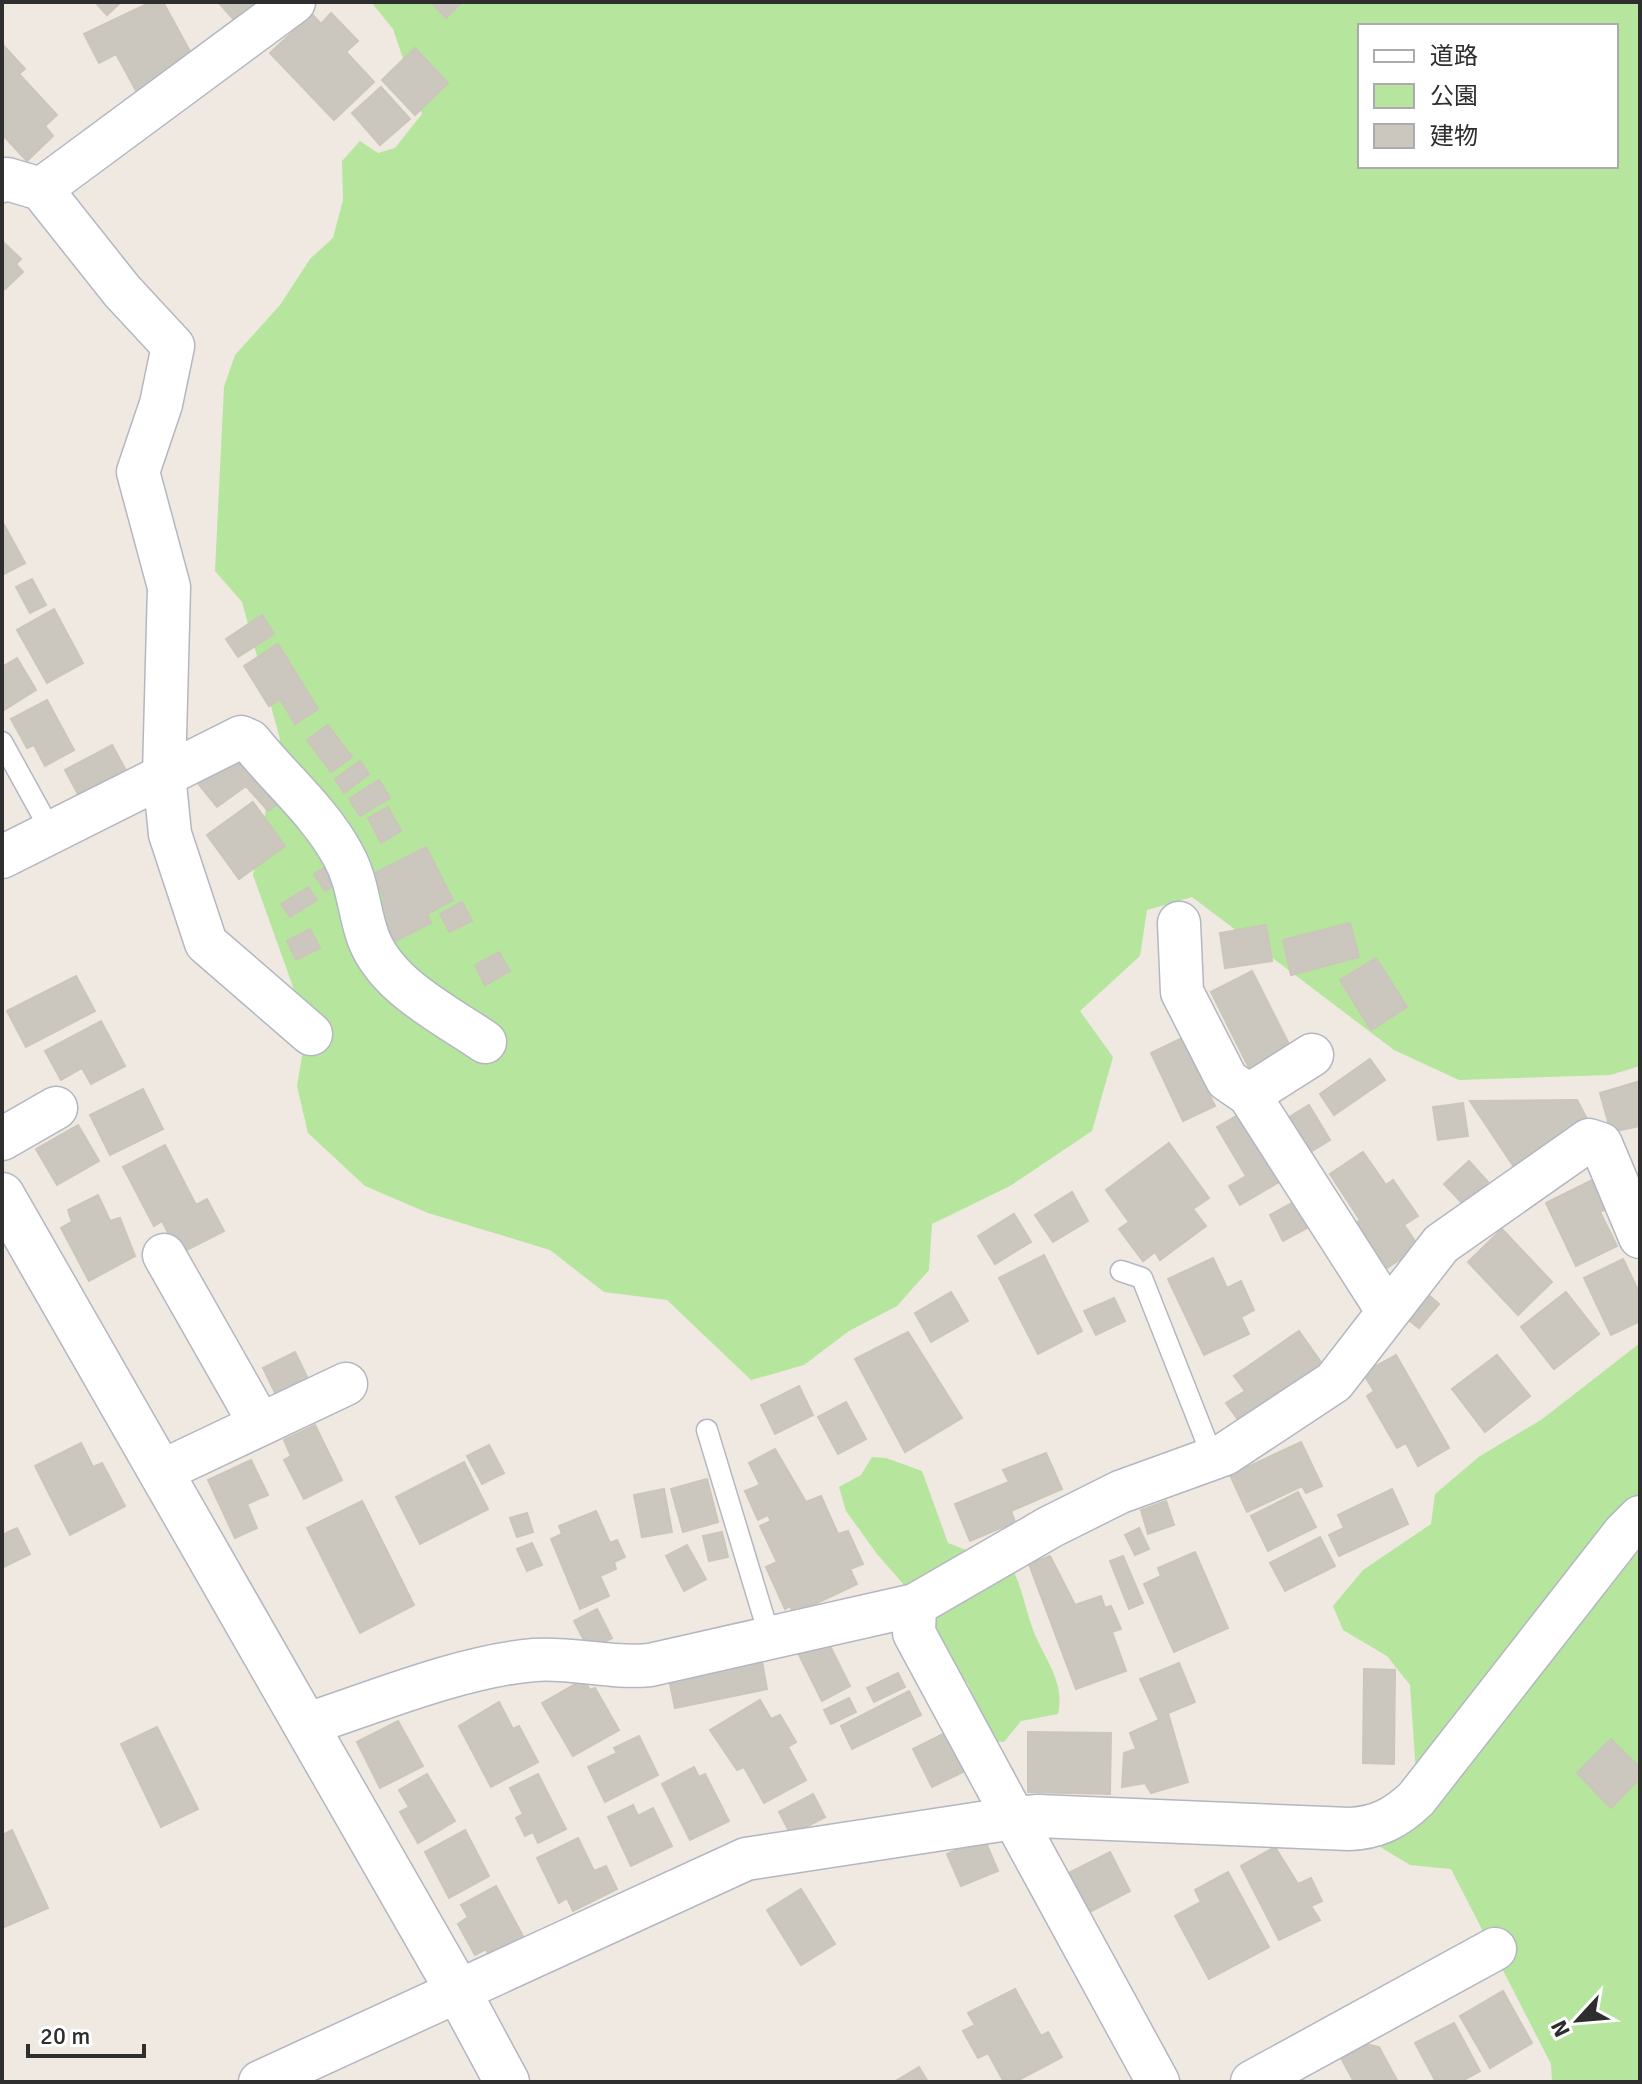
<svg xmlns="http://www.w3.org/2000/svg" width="1642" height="2084" font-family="Signika,'Noto Sans JP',sans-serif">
<rect width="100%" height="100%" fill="#efe9e1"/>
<!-- green -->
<path fill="#b6e59e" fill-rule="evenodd" d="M371,2H1640V1066L1610,1075L1459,1080L1394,1050L1192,897L1147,910L1140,956L1080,1011L1113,1057L1092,1131L1010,1186L932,1224L929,1270L897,1306L849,1331L804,1365L751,1380L667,1300L604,1292L550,1250L428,1213L365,1186L308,1133L297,1086L307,1026L253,875L280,739L242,602L215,571L224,387L235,355L280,305L310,259L333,238L343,200L342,161L360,141L378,153L395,148L422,114L393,29ZM1360,26H1616V166H1360Z
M1640,1343V2082H1552L1551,2064L1451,1869L1410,1865L1377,1845L1416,1773L1410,1685L1387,1656L1343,1630L1333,1606L1363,1570L1431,1524L1435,1494L1480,1456L1541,1420Z
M872,1457L886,1458L922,1471L948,1543L1012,1568C1022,1587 1025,1607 1032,1627C1042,1656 1066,1681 1058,1714L1021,1721L1004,1742L989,1741L968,1684L948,1663L931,1616L877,1554L846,1511L839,1487L861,1475Z"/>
<!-- building -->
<path fill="#cbc7bf" stroke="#cbc5ba" stroke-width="2" d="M95,2H121L107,15Z
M151,2H163L197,64L139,96L116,54L99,63L84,34Z
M218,2H258L236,22Z
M431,2H462L446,18Z
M331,13L358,41L346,52L374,82L334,120L270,53L312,14L321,24Z
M2,44L25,69L19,74L57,115L45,126L53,136L27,161L2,134Z
M415,48L448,83L415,115L382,80Z
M381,87L410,119L380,145L352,113Z
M2,241L21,259L16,264L23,272L5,289L2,286Z
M2,521L25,563L2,575Z
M32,579L46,605L30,613L16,587Z
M54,609L83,663L47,683L17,630Z
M262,615L274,634L238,657L226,639Z
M278,644L318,709L295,724L280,699L269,706L244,666Z
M17,658L36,690L4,710L2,667Z
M47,700L74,750L45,766L34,745L27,748L11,719Z
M328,725L352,757L331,772L307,740Z
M112,745L128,774L81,800L65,770Z
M238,749L282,801L268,811L246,786L217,807L196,781Z
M360,761L369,774L344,793L335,779Z
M379,780L390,798L360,816L349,799Z
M253,802L285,846L239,879L207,835Z
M388,807L401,831L381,843L368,818Z
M426,847L453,900L427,914L431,923L395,941L377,905L385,900L373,874Z
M330,864L339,882L325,891L314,874Z
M308,887L317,900L290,917L281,904Z
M462,902L472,921L449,932L440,914Z
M1350,923L1359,957L1291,975L1283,940Z
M1266,925L1272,961L1225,968L1220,933Z
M310,929L320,948L296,960L287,941Z
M499,952L510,971L485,985L475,965Z
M1376,958L1407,1007L1371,1030L1340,980Z
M1252,971L1294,1054L1252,1074L1211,992Z
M76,976L95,1011L26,1047L7,1011Z
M101,1021L125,1066L91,1084L82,1068L61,1080L45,1051Z
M1182,1038L1215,1106L1183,1121L1151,1053Z
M1370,1059L1385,1080L1334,1115L1320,1094Z
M1640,1081V1126L1611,1132L1600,1093Z
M143,1089L163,1129L110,1155L90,1115Z
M1577,1100L1587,1119L1516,1170L1470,1101Z
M1463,1103L1468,1136L1438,1140L1433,1107Z
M1309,1105L1330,1140L1307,1154L1286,1119Z
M1245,1111L1284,1179L1240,1205L1229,1186L1246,1176L1217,1127Z
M78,1125L99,1161L57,1185L36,1149Z
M1169,1143L1209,1198L1193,1209L1206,1226L1160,1260L1155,1252L1143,1261L1119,1229L1129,1222L1106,1190Z
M165,1145L196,1205L207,1199L224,1231L179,1254L162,1221L154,1226L123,1167Z
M1363,1152L1386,1185L1393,1180L1418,1216L1404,1225L1419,1247L1384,1270L1353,1225L1360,1220L1330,1174Z
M1469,1161L1488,1182L1464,1205L1444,1184Z
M1592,1180L1606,1209L1600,1212L1617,1246L1576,1266L1546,1203Z
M1072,1192L1088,1221L1053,1242L1035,1215Z
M98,1195L110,1221L120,1218L135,1256L89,1281L61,1228L72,1222L68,1210Z
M1301,1198L1316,1223L1283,1241L1270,1215Z
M1014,1214L1031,1242L995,1264L978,1236Z
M1502,1229L1552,1282L1518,1315L1468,1262Z
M1044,1255L1082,1331L1038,1354L999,1278Z
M1213,1258L1227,1288L1241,1281L1254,1310L1241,1317L1249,1334L1204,1355L1168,1279Z
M1623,1259L1640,1294V1321L1611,1335L1584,1278Z
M1422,1289L1439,1304L1419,1328L1401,1314Z
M951,1292L968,1321L931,1342L915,1313Z
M1566,1292L1599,1334L1554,1369L1521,1327Z
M1114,1298L1125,1321L1096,1335L1084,1311Z
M1299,1331L1325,1368L1242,1425L1226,1403L1245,1391L1234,1376Z
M908,1332L962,1418L905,1452L855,1359Z
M295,1352L312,1387L280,1403L263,1368Z
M1396,1355L1449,1448L1418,1466L1406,1443L1397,1448L1367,1396L1374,1391L1363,1373Z
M1497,1355L1530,1396L1485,1432L1452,1389Z
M799,1386L813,1415L775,1434L761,1405Z
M846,1402L866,1439L838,1454L818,1417Z
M315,1425L342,1480L304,1499L284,1460L291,1456L284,1440Z
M1301,1442L1322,1486L1306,1493L1302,1486L1247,1512L1230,1475Z
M81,1443L93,1467L102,1463L125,1506L70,1535L35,1466Z
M489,1445L504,1473L482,1484L467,1456Z
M775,1449L806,1502L821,1496L838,1534L848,1531L863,1564L850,1569L857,1584L794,1614L790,1606L785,1609L766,1567L777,1562L760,1526L771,1521L768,1515L758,1520L745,1491L760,1485L749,1463Z
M1046,1453L1062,1489L1011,1511L1015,1522L970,1541L955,1504L1009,1482L1003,1470Z
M251,1460L268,1495L247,1504L257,1528L235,1538L208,1480Z
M464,1462L488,1509L420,1544L396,1497Z
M707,1479L718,1522L683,1532L671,1489Z
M664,1489L672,1532L642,1537L634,1495Z
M1392,1489L1408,1524L1339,1556L1329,1535L1344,1528L1338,1515Z
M1298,1492L1316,1527L1268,1551L1251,1516Z
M362,1501L414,1605L360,1633L307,1528Z
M1166,1501L1174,1525L1148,1534L1141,1510Z
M596,1511L610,1543L617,1540L625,1557L614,1562L616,1569L600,1576L609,1596L580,1609L551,1539L562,1534L559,1526Z
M527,1513L533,1532L517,1537L510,1518Z
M17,1528L30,1554L2,1568V1535Z
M1139,1528L1149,1549L1135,1555L1125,1535Z
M722,1532L728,1557L709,1561L703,1536Z
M1320,1537L1335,1566L1285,1591L1270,1563Z
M532,1543L542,1565L527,1571L517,1549Z
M687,1545L706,1579L684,1591L666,1556Z
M1195,1552L1228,1628L1174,1652L1144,1584L1161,1576L1158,1568Z
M1050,1556L1075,1605L1101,1596L1105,1608L1111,1606L1121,1629L1112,1632L1126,1671L1076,1689L1029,1564Z
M1123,1556L1143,1603L1129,1609L1110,1561Z
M597,1609L612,1638L589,1650L574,1621Z
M826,1638L850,1686L822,1701L798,1653Z
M761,1656L767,1689L675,1708L668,1674Z
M1179,1663L1195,1702L1168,1713L1188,1782L1151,1793L1145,1783L1122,1787L1124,1753L1136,1749L1130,1733L1159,1720L1140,1679Z
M1364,1669L1395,1670L1394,1764L1363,1763Z
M898,1673L905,1687L874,1702L867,1688Z
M584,1679L590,1690L595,1688L619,1730L573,1756L542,1703Z
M909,1691L921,1715L852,1749L841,1726Z
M849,1698L856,1712L831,1724L824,1710Z
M760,1700L771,1719L780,1715L796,1742L788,1747L806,1780L764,1803L744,1767L737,1770L710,1730Z
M499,1702L513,1729L519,1726L538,1762L491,1787L459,1726Z
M398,1721L423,1766L380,1788L357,1742Z
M157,1727L198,1809L161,1827L121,1744Z
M1028,1732L1111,1733L1110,1794L1028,1792Z
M945,1733L965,1771L932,1787L913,1749Z
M639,1736L658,1775L605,1802L588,1767L617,1753L614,1748Z
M1611,1739L1640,1768V1778L1611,1808L1577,1773Z
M694,1767L699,1777L705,1774L729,1821L690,1840L662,1784Z
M427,1774L455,1821L418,1843L400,1812L409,1807L399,1790Z
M538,1774L566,1829L538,1843L533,1832L525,1836L516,1818L523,1814L510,1788Z
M813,1794L825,1817L791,1835L779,1812Z
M633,1805L638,1816L653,1808L672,1846L631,1866L608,1817Z
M12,1830L48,1908L2,1928V1835Z
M465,1830L489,1876L449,1898L425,1852Z
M578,1838L594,1871L606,1866L617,1889L573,1911L567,1898L559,1903L537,1858Z
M984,1838L998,1871L961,1886L947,1854Z
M1275,1847L1298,1884L1311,1878L1322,1901L1311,1906L1320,1920L1279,1940L1241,1866Z
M1110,1852L1130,1891L1084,1915L1063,1876Z
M1228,1872L1269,1947L1209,1979L1175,1916L1201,1902L1195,1890Z
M496,1886L524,1938L490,1957L486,1949L475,1955L458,1924L468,1917L461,1905Z
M801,1889L835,1944L801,1965L767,1910Z
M1015,1989L1041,2036L1048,2032L1062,2057L1015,2082H1004L988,2053L978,2058L963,2031L975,2025L968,2013Z
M1503,1991L1532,2043L1490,2068L1460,2016Z
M1454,2023L1480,2071L1460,2082H1436L1415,2043Z
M1366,2044L1379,2047L1398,2082H1354L1341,2058Z
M919,2067L928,2082H894Z"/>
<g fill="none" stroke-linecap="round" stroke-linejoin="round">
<defs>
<path id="lane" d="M2,742L51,831
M1121,1271L1142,1278L1213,1458
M707,1430L770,1638"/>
<path id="street" d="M2,181L7,179L41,189L122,291L173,346L161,404L138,472L169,587L164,774L170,834L206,943L311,1034
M41,189L294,2
M2,857L241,737L250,741C281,780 319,811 343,855C357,880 358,905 366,931C381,984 443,1013 485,1042
M1179,923L1182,992L1227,1080L1249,1095L1388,1312
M1249,1095L1312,1055
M2,1139L56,1108
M164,1255L260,1424
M160,1472L346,1384
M305,1725C375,1702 462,1666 534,1660C572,1657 611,1669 650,1665L915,1605L1050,1527L1120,1492L1225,1454L1334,1382L1441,1244L1589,1140L1601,1144L1640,1237
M260,2082L746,1859L1014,1818L914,1633L915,1605
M1158,2082L1014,1818L1038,1816L1349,1829C1377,1828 1396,1818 1416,1799L1624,1533L1640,1517
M1252,2082L1495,1949"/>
<path id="secondary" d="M2,1195L458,1991L507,2082"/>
</defs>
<!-- lane casing -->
<use href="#lane" stroke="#b4b7c1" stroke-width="23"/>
<!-- street casing -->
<use href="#street" stroke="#b4b7c1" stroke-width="45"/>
<!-- secondary casing -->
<use href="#secondary" stroke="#b4b7c1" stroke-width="47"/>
<!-- lane -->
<use href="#lane" stroke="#fff" stroke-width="20"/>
<!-- street -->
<use href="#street" stroke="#fff" stroke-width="42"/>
<!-- secondary -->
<use href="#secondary" stroke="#fff" stroke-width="44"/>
</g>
<!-- border -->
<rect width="1642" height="2084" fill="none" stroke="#2e2e2e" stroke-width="8"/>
<!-- legend -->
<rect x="1358" y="24" width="260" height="144" fill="#ffffff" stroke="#ababab" stroke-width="2"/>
<rect x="1374" y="50" width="40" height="12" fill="#ffffff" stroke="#ababab" stroke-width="2"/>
<text x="1430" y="64" font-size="24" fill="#2e2e2e">道路</text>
<rect x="1374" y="84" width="40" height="24" fill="#b6e59e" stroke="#ababab" stroke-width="2"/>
<text x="1430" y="104" font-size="24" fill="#2e2e2e">公園</text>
<rect x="1374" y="124" width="40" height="24" fill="#cbc7bf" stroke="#ababab" stroke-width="2"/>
<text x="1430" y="144" font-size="24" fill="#2e2e2e">建物</text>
<!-- north arrow -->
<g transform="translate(1578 2020) rotate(244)" stroke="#ffffff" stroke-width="6" paint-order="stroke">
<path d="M0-6L14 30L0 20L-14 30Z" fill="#2e2e2e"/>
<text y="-12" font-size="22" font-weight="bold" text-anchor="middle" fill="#2e2e2e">N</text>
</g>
<!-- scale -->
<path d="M28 2044v12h116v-12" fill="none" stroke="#2e2e2e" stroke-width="4"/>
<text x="40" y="2044" font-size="24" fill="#2e2e2e" stroke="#ffffff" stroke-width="6" paint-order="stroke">20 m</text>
</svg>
